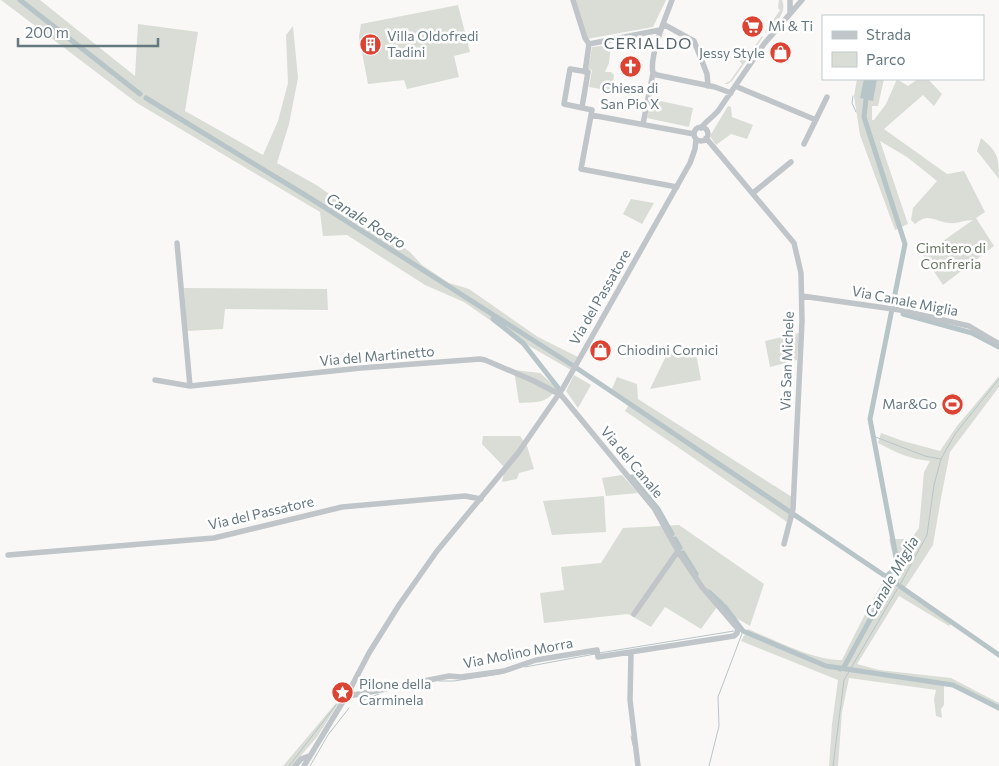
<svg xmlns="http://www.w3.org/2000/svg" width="999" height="766" font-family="Commissioner,sans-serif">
<rect width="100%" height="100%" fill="#f9f8f6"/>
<!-- green -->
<path fill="#d9ddd5" d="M1,0H40L135,76L138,24L198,32L185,111L263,155L278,121L288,83L286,35L293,26L298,78L289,124L277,163L318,186L410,252L422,265L449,283L469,289L538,337L578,357L571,370L517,339L464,302L425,285L347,235L323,236L320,212L137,103Z
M575,0H666L653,27L587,39Z
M779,0H782C788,14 774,23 766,33L765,32L780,10L778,8Z
M458,5L470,52L454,56L459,77L407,89L404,80L368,84L359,37L361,24Z
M762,36L763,37L732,81L728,84H724L730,81L742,64L740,62L743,55L747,57Z
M611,45L609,63L605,72H611L614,75L612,91L589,87L592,70L588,69L592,47Z
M857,79H884L878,106H872V120H874L886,104L897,79L908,86L918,79H928L942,94L934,106L923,95L884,129L947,174L964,171L985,212L976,218L994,246L943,285L923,255L973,220C965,220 956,224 949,223C933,221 929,212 915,224L911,220L913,208L937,181L907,157L880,141L908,224L895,230L860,135L854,96Z
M651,99L693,108L689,127L647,118Z
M728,106L731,107L732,117L753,125L747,139L731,134L716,145L710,136Z
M981,138C998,152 999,157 999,179L977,151Z
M631,199L654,203L642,224L623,214Z
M184,288L327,289L328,310L225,309L223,329L187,331Z
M799,333L797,360L770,367L765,341Z
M695,348L701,380L650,389L667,354Z
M514,370L540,373L557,388C547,404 536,402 519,403Z
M574,375L591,385L578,408L566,391Z
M999,376V387L950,452L941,498L933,545L905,588L954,621L949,626L899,596L857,664L879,670L951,678L999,703V711L952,686H944V705L941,709L942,718L936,716L934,699L936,690L849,678L842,712L838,766H829L832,724L838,680L741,641L748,629C772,639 817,662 842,660C854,636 866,611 880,587C887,576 884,575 895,565L889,539H911L919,528L924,472L930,461C909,459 897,453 878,443L881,433L903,441L940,451L957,426Z
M617,377L637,384L638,399L792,497V508L787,522L625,411L630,403L611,391Z
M483,436H520L527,446L534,469L519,473L517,479L502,482L505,468L482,444Z
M622,475L638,493L606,496L602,478Z
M604,496L606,532L552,535L543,501Z
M679,525L764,584L750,626L717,607L701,629L665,607L651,627L628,614L544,623L540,593L564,590L561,567L601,563L623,528Z
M336,703L338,704L317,737L292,766H283Z"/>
<!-- water -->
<path fill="#b7c5c8" d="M864,79H877L873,101L860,98Z"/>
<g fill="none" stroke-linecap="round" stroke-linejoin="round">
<!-- stream -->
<path stroke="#b7c5c8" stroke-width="1" d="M853,96L852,103L856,112
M873,436L925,456L941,459
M599,653L734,631
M525,667L595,654
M439,681H454L500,674
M366,695L429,683
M361,701L379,694
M631,736L633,745
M289,766L336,705
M310,766L328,735L349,708
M709,766L719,726L718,697L743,631
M833,766L844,680L902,581L927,535L934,485L941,459L955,434L999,379"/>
<!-- canal -->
<path stroke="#b7c5c8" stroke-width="5" d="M20,0L140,94
M146,98L310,198L572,365
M866,99L864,117L905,244L870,419L898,567L885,577
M903,314L972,333L999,347
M493,319L523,343L559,389
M578,369L897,584
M632,477L658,509L672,534
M675,539L680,548
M683,553L696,574
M901,587L999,655
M709,592L722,604
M725,607L743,631L826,666L953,685L999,708
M840,669L844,667L889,585"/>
<!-- minor -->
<path stroke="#bfc5c8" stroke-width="5.5" d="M573,0L585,38L589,44L585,72
M672,0C666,16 649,56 653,73L657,75L715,87L731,93
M790,0V12
M663,24L694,41L707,74L708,86
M589,44L660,30
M735,86L816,120
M582,107L588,72L570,69L564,104L592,110L581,169L677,187
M591,115L694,134
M643,124L653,73
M694 134a7 7 0 1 1 14 0a7 7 0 1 1-14 0Z
M701,128C706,121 712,118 718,111L764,44L802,0
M706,138L794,243L801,273L802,321L793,509L784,544
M804,144L827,97
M753,193L791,162
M177,243L190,386
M802,296L900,310L956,323L969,326L999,344
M155,380L190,386L361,368L480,359L485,360L534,381L561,395L654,508L679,553L702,587L738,629L737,633L734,636L598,657L597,650L536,660L504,671L461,677L449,676L354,695H347
M8,555L214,538L342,507L465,496L481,499
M634,614L678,551
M631,653L630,700L638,766
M295,766L301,759L309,756
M304,766L347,695L369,653L399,605L437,551L518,453L563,388L690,163L695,149L696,139"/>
</g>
<!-- icons -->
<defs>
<symbol id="supermarket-disc" viewBox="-11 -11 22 22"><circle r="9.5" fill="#dd4332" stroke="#fff"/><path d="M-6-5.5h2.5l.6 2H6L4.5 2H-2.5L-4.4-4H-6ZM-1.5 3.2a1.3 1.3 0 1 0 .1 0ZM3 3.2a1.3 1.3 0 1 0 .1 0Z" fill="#fff"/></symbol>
<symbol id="building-disc" viewBox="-11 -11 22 22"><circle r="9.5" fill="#dd4332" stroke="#fff"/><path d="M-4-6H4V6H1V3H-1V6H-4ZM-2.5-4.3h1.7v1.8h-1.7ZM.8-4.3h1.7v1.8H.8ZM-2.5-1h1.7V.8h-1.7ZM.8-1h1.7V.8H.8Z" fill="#fff"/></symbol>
<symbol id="shop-disc" viewBox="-11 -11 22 22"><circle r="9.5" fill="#dd4332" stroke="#fff"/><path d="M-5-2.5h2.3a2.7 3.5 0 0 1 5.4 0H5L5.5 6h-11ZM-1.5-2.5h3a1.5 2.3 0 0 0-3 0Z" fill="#fff"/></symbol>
<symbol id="church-disc" viewBox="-11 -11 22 22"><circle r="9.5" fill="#dd4332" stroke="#fff"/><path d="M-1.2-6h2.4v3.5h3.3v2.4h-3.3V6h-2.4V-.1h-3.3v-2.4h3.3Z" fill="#fff"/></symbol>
<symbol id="stadium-disc" viewBox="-11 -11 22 22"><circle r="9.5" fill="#dd4332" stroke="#fff"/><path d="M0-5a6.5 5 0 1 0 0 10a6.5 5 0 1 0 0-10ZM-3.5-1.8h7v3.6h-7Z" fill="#fff"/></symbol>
<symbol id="sight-disc" viewBox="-11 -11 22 22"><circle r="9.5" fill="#dd4332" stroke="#fff"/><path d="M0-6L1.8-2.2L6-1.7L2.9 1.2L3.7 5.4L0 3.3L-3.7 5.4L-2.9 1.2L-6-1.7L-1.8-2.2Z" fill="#fff"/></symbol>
</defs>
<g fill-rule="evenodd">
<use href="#supermarket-disc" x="740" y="14" width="25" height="25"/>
<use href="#building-disc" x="358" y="32" width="25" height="25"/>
<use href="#shop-disc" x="768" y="40" width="25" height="25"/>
<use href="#church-disc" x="618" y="54" width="25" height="25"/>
<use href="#shop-disc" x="588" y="338" width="25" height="25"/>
<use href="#stadium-disc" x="940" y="392" width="25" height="25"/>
<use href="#sight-disc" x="330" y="680" width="25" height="25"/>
</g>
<g text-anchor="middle" stroke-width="5" stroke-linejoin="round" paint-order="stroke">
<!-- poi labels -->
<g font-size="14" fill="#657880" stroke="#fff" text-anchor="start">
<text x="768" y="31">Mi &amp; Ti</text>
<text x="387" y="41">Villa Oldofredi<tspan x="387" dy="16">Tadini</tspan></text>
<text x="765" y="58" text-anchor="end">Jessy Style</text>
<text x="630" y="93" text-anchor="middle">Chiesa di<tspan x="630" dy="16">San Pio X</tspan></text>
<text x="617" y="355">Chiodini Cornici</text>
<text x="937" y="409" text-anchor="end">Mar&amp;Go</text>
<text x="359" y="689">Pilone della<tspan x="359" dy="16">Carminela</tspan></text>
</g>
<!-- park labels -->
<g font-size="14" fill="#6a7863" stroke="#fff">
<text x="951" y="253">Cimitero di<tspan x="951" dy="16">Confreria</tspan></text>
</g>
<!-- street labels -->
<g font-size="14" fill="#657880" stroke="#fff">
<text transform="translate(600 297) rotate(-60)" y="5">Via del Passatore</text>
<text transform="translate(905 301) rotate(11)" y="5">Via Canale Miglia</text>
<text transform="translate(377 356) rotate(-5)" y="5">Via del Martinetto</text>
<text transform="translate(787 361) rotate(-88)" y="5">Via San Michele</text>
<text transform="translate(632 462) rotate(50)" y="5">Via del Canale</text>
<text transform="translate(261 513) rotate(-13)" y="5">Via del Passatore</text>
<text transform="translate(518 653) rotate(-11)" y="5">Via Molino Morra</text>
</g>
<!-- water labels -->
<g font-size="15" font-style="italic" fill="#5f767a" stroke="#fff">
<text transform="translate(366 221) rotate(32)" y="5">Canale Roero</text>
<text transform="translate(892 577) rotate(-60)" y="5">Canale Miglia</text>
</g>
<!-- quarter labels -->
<g font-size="16" letter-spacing="1" fill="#56656b" stroke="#fff">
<text x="648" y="49">CERIALDO</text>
</g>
</g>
<!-- legend -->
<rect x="822" y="15" width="162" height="65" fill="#ffffff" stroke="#c1c9cc"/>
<rect x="832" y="31" width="25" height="8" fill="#bfc5c8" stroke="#c1c9cc"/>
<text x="866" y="40" font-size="15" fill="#657880">Strada</text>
<rect x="832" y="52" width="25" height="15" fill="#d9ddd5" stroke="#c1c9cc"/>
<text x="866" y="65" font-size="15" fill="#657880">Parco</text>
<!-- scale -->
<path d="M18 38v8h140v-8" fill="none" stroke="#657880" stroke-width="2.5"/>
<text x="25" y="38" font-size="15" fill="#657880" stroke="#ffffff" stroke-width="4" paint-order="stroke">200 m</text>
</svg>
